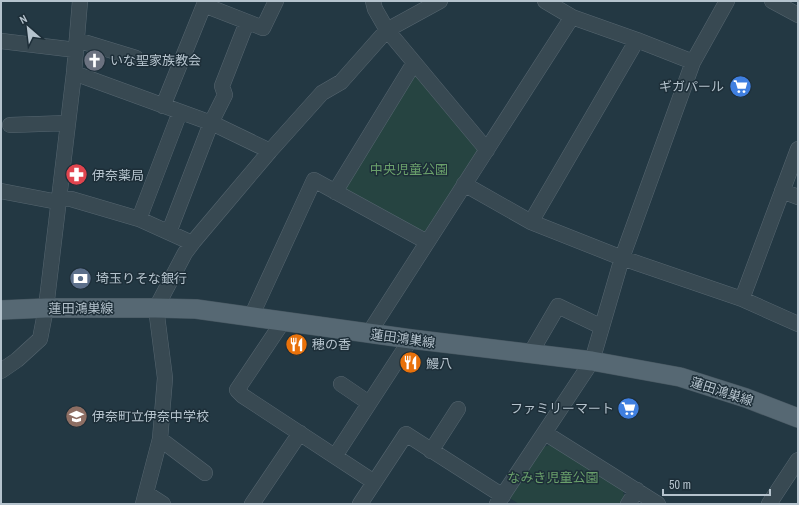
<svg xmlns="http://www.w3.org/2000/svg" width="799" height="505" font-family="'Archivo Narrow','Noto Sans JP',sans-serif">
<rect width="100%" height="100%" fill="#233843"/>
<!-- green -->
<path fill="#264441" d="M415,73L478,151L424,233L340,187Z
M553,444L623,491L625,500L622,504H519L508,497L540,448Z"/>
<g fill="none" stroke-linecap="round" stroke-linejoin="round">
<defs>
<path id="minor" d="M373,1L375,9L387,30L487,150
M545,1L572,17L637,40L693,62
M772,1L798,15
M77,40L136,58
M1,41L76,50
M74,73L214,124L270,151
M163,106L204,5L263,28L276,1
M10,125L68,123
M464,184L531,222L622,258L742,299L798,324
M1,191L58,202
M782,191L798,197
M335,192L414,63
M59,198L71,199L139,219L192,243
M139,219L180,112
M531,222L637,40
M169,232L211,123L225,95L222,86L247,22
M742,299L798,149
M251,317L314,180L427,242
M284,320L237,390L243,396L374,482
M369,333L572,17
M530,354L558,306L602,327
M1,371L17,360L40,339L46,308L74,73L80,1
M341,384L369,403
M545,433L658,504
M160,439L205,473
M431,451L458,409
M335,456L411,339
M146,493L163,504
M143,504L160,439L165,378L156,308L185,253L194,241L270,151L322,93L341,82L387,30L440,1
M252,504L300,433
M360,504L406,434L503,496
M497,504L592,361L622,258L693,62L727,1
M628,504L637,490
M769,504L798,460"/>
<path id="major" d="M1,310L46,308H156L196,309L411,339L592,361L680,377L746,398L798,418"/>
</defs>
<!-- minor casing -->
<use href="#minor" stroke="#566670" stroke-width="16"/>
<!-- major casing -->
<use href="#major" stroke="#45555f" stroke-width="20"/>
<!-- minor -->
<use href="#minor" stroke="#384952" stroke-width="15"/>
<!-- major -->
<use href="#major" stroke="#566873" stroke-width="19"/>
</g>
<!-- icons -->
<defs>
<symbol id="church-disc" viewBox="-11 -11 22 22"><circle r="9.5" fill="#6b7280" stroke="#1d2e38"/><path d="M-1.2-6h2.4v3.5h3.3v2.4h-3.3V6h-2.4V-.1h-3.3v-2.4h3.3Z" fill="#fff"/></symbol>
<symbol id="supermarket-disc" viewBox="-11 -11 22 22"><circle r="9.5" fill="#3f7fe0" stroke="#1d2e38"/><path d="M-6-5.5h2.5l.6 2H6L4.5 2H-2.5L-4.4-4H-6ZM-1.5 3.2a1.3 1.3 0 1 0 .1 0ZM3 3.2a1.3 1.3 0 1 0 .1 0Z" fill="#fff"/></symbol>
<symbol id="pharmacy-disc" viewBox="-11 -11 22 22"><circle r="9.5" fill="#e0444e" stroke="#1d2e38"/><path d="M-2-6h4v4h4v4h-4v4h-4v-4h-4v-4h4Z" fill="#fff"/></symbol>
<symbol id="bank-disc" viewBox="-11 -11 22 22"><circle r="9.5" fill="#5c6f8a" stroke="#1d2e38"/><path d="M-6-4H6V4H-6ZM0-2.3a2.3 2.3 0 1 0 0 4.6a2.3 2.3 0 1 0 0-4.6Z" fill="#fff"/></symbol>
<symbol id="restaurant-disc" viewBox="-11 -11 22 22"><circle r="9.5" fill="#e8710a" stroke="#1d2e38"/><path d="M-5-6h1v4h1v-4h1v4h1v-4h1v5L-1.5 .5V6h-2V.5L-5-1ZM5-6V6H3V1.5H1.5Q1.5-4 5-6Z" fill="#fff"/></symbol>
<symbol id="school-disc" viewBox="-11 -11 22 22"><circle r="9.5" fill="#8d6e63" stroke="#1d2e38"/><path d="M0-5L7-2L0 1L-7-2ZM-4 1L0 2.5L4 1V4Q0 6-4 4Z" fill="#fff"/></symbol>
</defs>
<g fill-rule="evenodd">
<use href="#church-disc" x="82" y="48" width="25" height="25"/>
<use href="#supermarket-disc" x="728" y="74" width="25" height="25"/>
<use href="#pharmacy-disc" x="64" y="162" width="25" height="25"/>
<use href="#bank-disc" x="68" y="266" width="25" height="25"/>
<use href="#restaurant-disc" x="284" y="332" width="25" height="25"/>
<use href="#restaurant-disc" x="398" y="350" width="25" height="25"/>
<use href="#supermarket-disc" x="616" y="396" width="25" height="25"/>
<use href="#school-disc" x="64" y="404" width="25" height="25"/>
</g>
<g text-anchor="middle" stroke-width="3" stroke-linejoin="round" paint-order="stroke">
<!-- poi labels -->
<g font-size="13" fill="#b5c3cd" stroke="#1d2e38" text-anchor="start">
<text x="110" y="65">いな聖家族教会</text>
<text x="724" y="91" text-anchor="end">ギガパール</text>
<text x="92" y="180">伊奈薬局</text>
<text x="96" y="283">埼玉りそな銀行</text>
<text x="312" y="349">穂の香</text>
<text x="426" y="368">鰻八</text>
<text x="614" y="413" text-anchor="end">ファミリーマート</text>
<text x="92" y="421">伊奈町立伊奈中学校</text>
</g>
<!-- park labels -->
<g font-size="13" fill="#6aa06b" stroke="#1d2e38">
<text x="409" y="174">中央児童公園</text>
<text x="553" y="482">なみき児童公園</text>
</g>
<!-- street labels -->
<g font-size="13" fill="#b5c3cd" stroke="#1d2e38">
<text x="81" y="313">蓮田鴻巣線</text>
<text transform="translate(403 338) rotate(8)" y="5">蓮田鴻巣線</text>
<text transform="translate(722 391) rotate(18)" y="5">蓮田鴻巣線</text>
</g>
</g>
<!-- border -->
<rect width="799" height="505" fill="none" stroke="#b5c3cd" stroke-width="4"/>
<!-- north arrow -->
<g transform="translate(28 28) rotate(332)" stroke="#1d2e38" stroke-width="3" paint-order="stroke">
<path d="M0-3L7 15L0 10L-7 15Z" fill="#b5c3cd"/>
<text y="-6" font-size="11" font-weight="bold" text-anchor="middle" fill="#b5c3cd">N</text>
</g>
<!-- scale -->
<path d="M663 489v6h107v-6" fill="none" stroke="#b5c3cd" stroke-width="2"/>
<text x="669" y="489" font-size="12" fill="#b5c3cd" stroke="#1d2e38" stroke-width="3" paint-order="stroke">50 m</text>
</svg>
